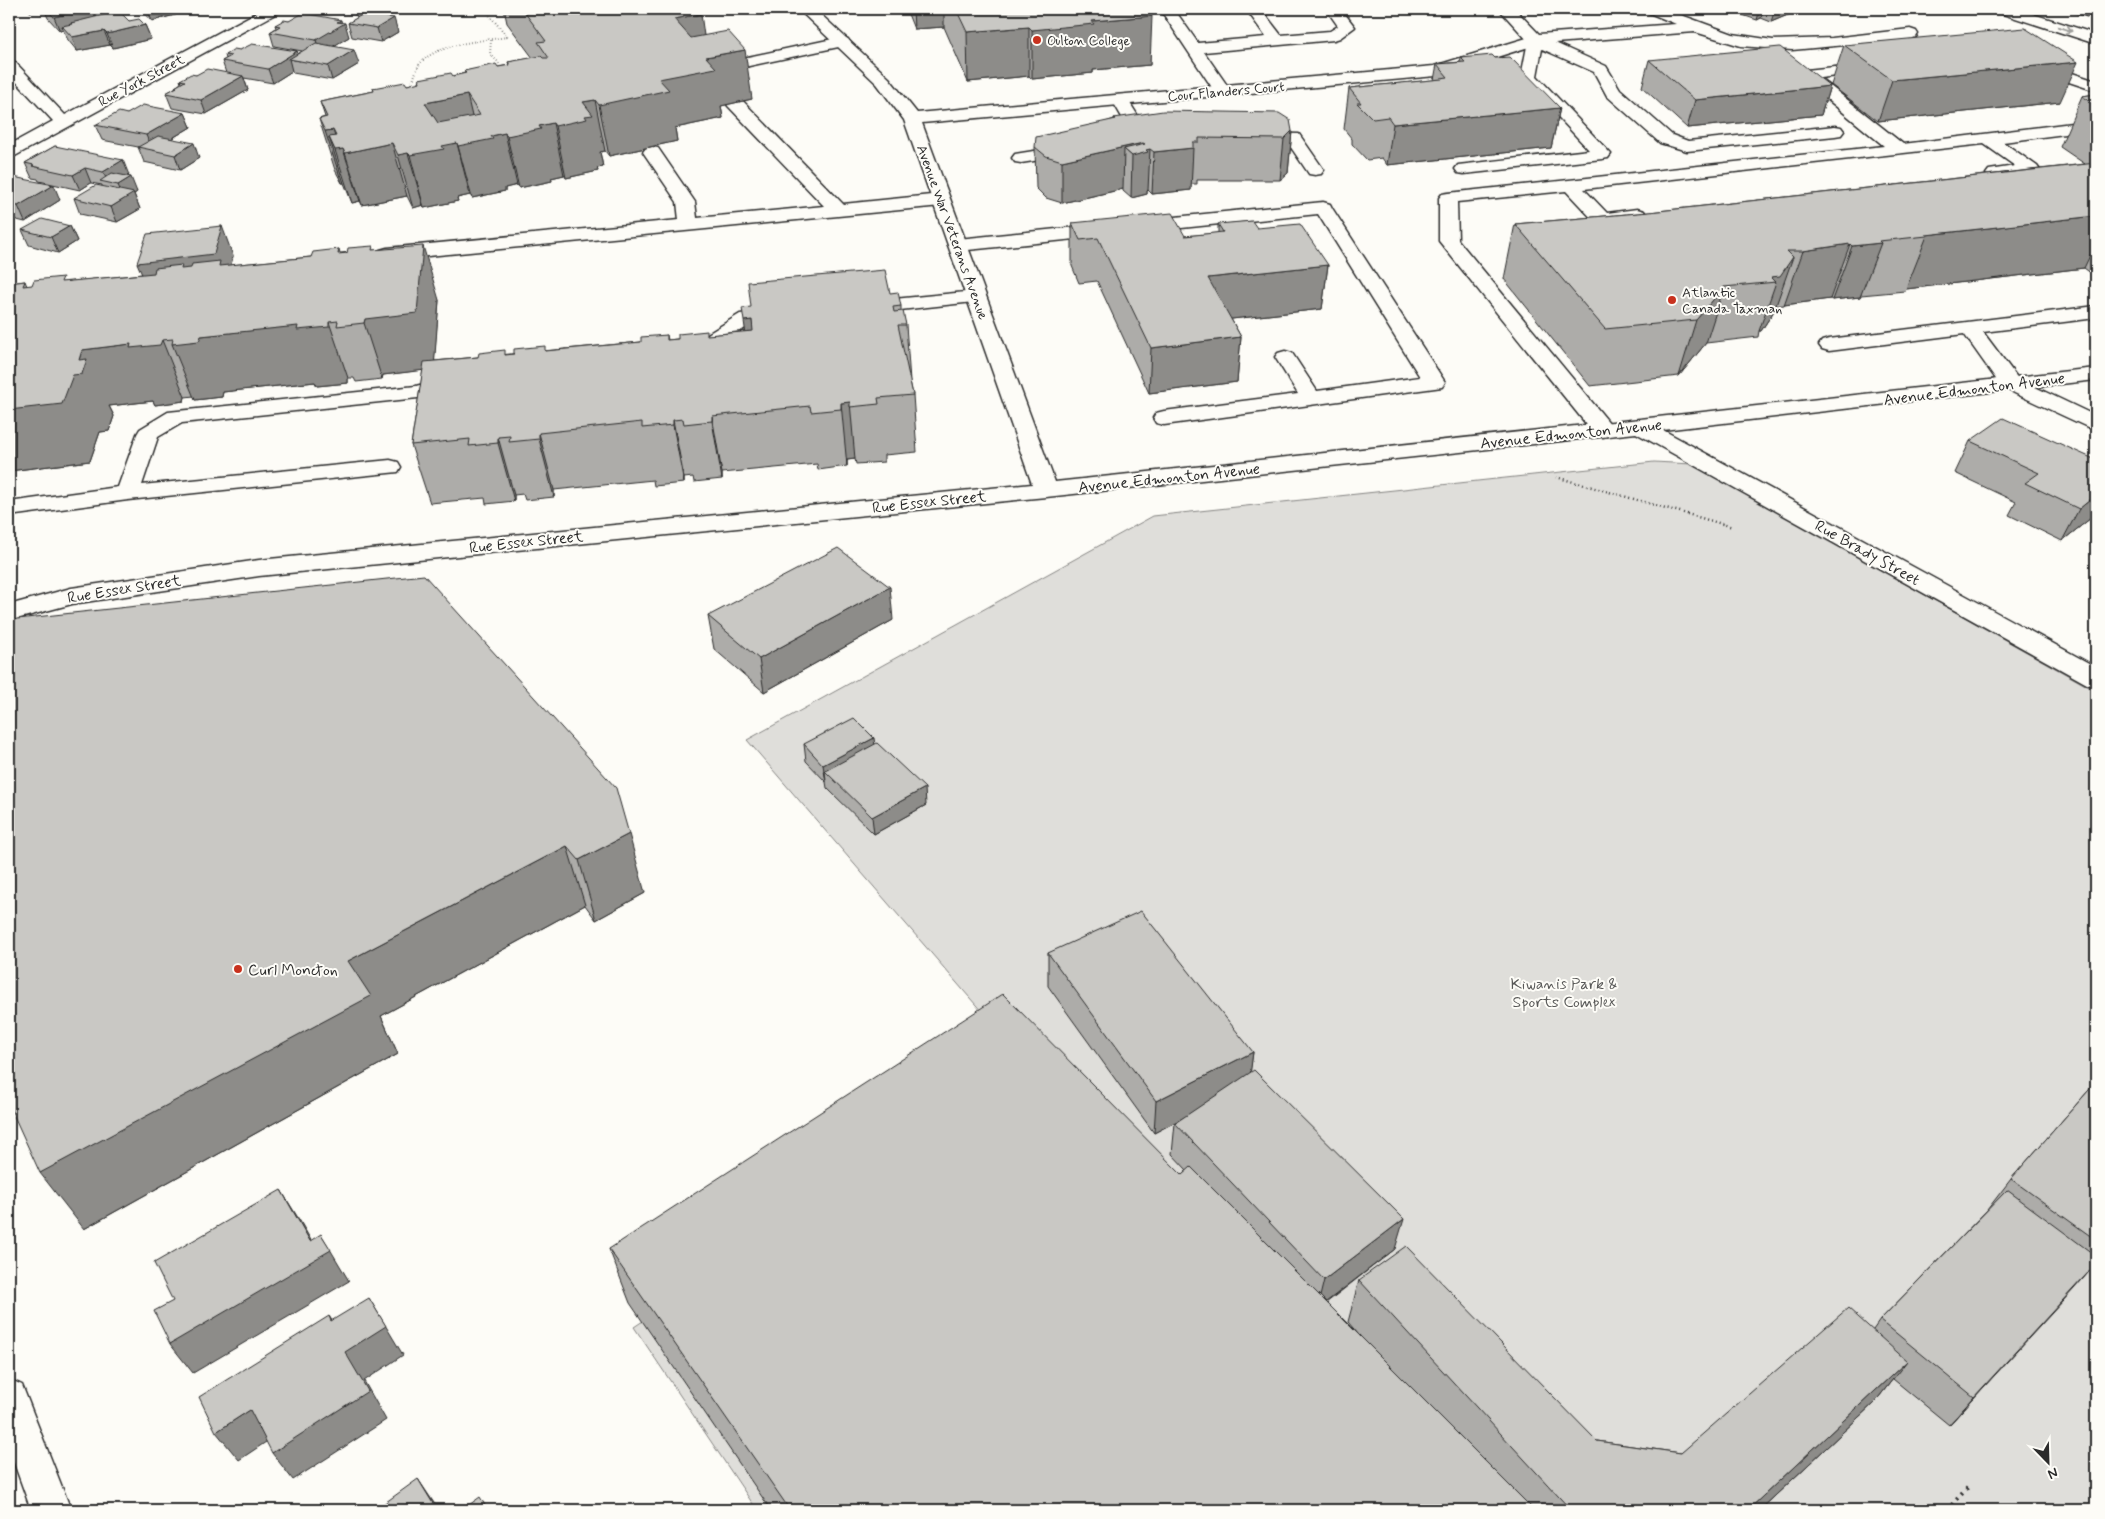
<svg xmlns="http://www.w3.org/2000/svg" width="2105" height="1519" font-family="Mynerve,sans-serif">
<rect width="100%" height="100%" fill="#fdfcf7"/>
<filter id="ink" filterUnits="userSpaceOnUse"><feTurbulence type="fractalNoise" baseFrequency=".02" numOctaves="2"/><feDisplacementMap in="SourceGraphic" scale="10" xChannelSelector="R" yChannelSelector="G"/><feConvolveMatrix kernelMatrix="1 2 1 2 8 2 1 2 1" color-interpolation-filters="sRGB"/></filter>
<g filter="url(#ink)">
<!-- green -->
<path fill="#dfdeda" stroke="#858482" d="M1654,462L1692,464L2096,691V1510H757L634,1327L1027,1064L747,740L1153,516Z"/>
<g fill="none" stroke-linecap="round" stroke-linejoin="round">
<defs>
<path id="service" d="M1160,9H1174L1198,43L1266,37L1246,9H1261L1281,35L1330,31L1338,26L1326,9H1341L1355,27L1340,38L1334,40L1204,52L1231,91L1229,95H1217Z
M1499,9H1515L1539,34L1676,24L1647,12L1645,9H1665L1733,34L1773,40L1832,38L1910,29L1916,31L1918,34L1916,37L1910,39L1792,50L1741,46L1695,32L1555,43L1606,66L1620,89L1672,135L1688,141L1835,126L1841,127L1844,131L1841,135L1835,136L1687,151L1660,143L1607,96L1594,72L1542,49L1537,76L1611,154L1608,158L1602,159L1464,174L1458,173L1455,169L1458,165L1589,150L1521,77L1528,41Z
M842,37L848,39L850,42L848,45L749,66L726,76L723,83H711L709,80L712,70L738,59Z
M2036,61L2096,81V91L2030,69L2028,66L2030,63Z
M1872,63L1878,65L1880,68L1878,71L1820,78L1903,144L2096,120V130L2003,142L2037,166L2040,170L2037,174C2023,177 2003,181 1989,178L1986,174L1989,170L2015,166L1984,144L1584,189L1607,213L1637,209L1644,211L1646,215L1644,219C1630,222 1610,226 1596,223L1566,191L1457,202L1458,240L1611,425L1614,430L1611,435L1603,437L1595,435L1439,241V198L1442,194L1448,193L1884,146L1798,75L1800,72L1806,70Z
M1120,95L1126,96L1128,100L1152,138L1149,142L1143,143L1137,142L1134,138L1112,100L1114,96Z
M734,97L740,98L843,204L941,194L947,196L950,200L947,204L941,206L387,260L380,258L377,254L380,250L387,248L679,220L677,202L643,152L646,148L652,147L658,148L695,202L697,218L824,206L728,106L726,102L728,98Z
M1254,133L1299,134L1324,170L1321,174L1315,175L1309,174L1288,143L1248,142L1245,138L1248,134Z
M1072,145L1078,146L1081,150L1078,154L1021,163L1015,162L1012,158L1015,154L1021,153Z
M1323,202L1330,204L1332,208L1445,382L1442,387L1164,425L1156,423L1153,418L1156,413L1164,411L1298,394L1275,357L1278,353L1285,351L1292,353L1317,391L1420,377L1318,214L958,251L951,249L948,245L951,241L958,239Z
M976,291L983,293L986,297L983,301L863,314L856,312L853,308L856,304L863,302Z
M2096,306V318L1983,332L2022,384L2019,389L2011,390L2003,389L1964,334L1829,351L1822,349L1819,345L1822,341L1829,339Z
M781,309L788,311L791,315L788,319L752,324L701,355L694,357L681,355L678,351L681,347L690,345L740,314Z
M455,375L463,376L466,381L463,386L418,398L182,423L158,437L142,485L390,460L398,462L401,467L398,472L128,500L9,516V502L118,487L137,434L140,429L168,412L416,386Z"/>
<path id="minor" d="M263,9H282L279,12L15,156L9,157V145L53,121L9,74V60L15,62L65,115Z
M798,9H815L889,78L917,113L1434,66L1530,37H1542L1544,40L1542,43L1436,76L922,123L1055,482L1640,419L2096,368V380L2035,387L2096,416V431L2008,390L1663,430L2096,667V687L2087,684L1636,433L1046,497L259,576L72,604L9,621V605L71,588L259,560L1032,484L904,120L877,84Z
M9,1379L22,1385L71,1510H31L9,1449Z"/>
<path id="secondary" d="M1994,9H2017L2096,34V44L1997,12Z
M2072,9H2096V19L2075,12Z"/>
</defs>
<!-- service casing -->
<use href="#service" stroke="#2b2b2b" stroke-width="3"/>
<!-- minor casing -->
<use href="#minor" stroke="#2b2b2b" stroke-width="3"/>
<!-- secondary casing -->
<use href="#secondary" stroke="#2b2b2b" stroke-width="3"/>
<!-- path-far2 -->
<path stroke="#2b2b2b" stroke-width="2" stroke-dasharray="0.5 2.5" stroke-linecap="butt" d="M491,40L490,54L498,62L502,71
M410,87C414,80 415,72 419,65C433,44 485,40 508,37L489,15L488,9"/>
<!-- path-far1 -->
<path stroke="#2b2b2b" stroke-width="2.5" stroke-dasharray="1 3" stroke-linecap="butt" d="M1556,477L1733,527"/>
<!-- path -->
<path stroke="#2b2b2b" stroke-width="4" stroke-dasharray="2 5" stroke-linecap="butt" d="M1947,1510L1970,1485"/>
<!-- service -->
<use href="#service" fill="#fdfcf7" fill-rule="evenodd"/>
<!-- minor -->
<use href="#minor" fill="#fdfcf7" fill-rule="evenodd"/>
<!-- secondary -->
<use href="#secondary" fill="#fdfcf7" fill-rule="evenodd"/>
</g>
<!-- wall -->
<path fill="#adaca9" stroke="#2b2b2b" d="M44,9H105L107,14L129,21L145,25L151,39L113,48L110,45L77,51L68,40L63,30L60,31L48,18Z
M142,9H185L186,12L152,21L144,14Z
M329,9H396L383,16L398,32L381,42L352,37L348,23L357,18L356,15L329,10Z
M504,9H696L704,36L752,99L721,106L723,118L675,128L677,141L609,156L605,151L600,152L603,167L597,168L598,171L566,178L564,175L551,178L552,181L519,188L517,185L505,188V191L472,198L470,195L457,198L458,201L424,208L423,205L413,208L407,196L362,205L360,201L352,203L344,183H342L335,170L319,119L325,117L320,102L374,91L373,88L407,85L419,83V79L453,76L465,73L464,71L498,67L509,65L508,62L533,58L507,23Z
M906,9H1147L1150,65L1093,70V73L1032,79L1029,76L968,82L944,27L914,29Z
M1725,9H1802L1771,22L1761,18L1757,20Z
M289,21L341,23L349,37L333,46L359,64L332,80L293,73L292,71L273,83L244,78L248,90L206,114L172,108L166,93L175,88V87L181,83L180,80L196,75L226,73L222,61L226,59L225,55L240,50L297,51L298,54L302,51L274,46L270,32L276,28L275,25Z
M1844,45L2060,102L1878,121L1831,85Z
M1461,58H1495L1560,108L1551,148L1387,165L1382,158L1367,160L1352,144V139L1344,129L1349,88L1434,80L1437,64L1460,62Z
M1649,60L1830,86L1821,115L1687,128L1642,87Z
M2096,94V277L2084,268L1906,289L1905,291L1861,295L1860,297L1832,300L1830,299L1784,305L1776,306L1774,311L1761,331H1759L1758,337L1706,343L1679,376L1590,386L1504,279L1515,224L1649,212L2085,164L2060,147L2082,96Z
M185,113L191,127L171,139L199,158L180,170L144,162L138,147L102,140L95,125L127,114Z
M1114,118L1292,131L1288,173L1280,180H1197V184H1191V190L1152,194L1148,190L1147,191V194L1131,198L1123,191V189L1062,203L1046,198L1036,188L1035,147L1114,119Z
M55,146L129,175L127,177L137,192L134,194L140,209L117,222L80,214L74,198L102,186V185L91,183L80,190L39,181L38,179L32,178L25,163Z
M9,178L60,200L25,222L9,218Z
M1072,223L1185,236L1218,233V224L1257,228L1328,265L1322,309L1231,319L1241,337L1237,382L1149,393L1097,281L1079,283L1072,266Z
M70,226L77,241L58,253L29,245L22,230Z
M339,249L340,253L375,250L439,300L434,361L641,342L667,335L668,340L745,331L890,293L901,306V311L906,325L910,381L913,395L917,452L884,455V462L856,464L855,459L847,460V466L818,470L817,464L722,473V479L694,482L693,477L684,478V483L654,486L653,480L554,490V497L525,500L523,494L514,495V501L486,504L485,498L430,503L411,445L423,370L383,375L382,379L356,382L354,378H348V383L317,386L315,382L223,392L222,397L195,400L194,396L185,397L184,401L155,405L153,401L109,406L114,416L109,431L100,432L90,461L9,471V283L25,281L27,286L142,274L233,256L231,265L311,257Z
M1970,441L2096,460V514L2062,541L2009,515L2016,502L1955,473Z
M424,575L645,893L596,920L585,905L381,1016L398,1054L84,1229Z
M708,616L893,620L764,692L714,649Z
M804,744H875L926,805L874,834L827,788L826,782L806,761Z
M1048,953L1253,1052L1250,1072L1395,1249L1326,1303L1364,1341L1348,1322L1359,1280L1597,1441L1681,1453L1873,1330L1880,1320L1987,1210L2011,1179L2096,1082V1264L1949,1425L1893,1379L1875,1402L1760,1510H771L630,1303L609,1249L1182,1175L1187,1170L1172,1154L1175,1123L1182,1118L1154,1133L1048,986Z"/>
<!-- shaded-wall -->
<path fill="#8d8c89" stroke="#2b2b2b" d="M29,9H43L30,12Z
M87,9H105L109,18L71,23L73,27L62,26L63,30L60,31L54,17Z
M147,9H185L186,12L152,21Z
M365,9H369L372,18L368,20Z
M376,9H396L379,19Z
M913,9H944V27L914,29Z
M1760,9H1764L1761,18L1757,20Z
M1775,9H1802L1771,22Z
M701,14L707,57L745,50L752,99L721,106L723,118L675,128L677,141L609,156L599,105L674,19Z
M1152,16L1150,65L1093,70V73L1032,79V30L1092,21Z
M394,18L398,32L381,42L377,28Z
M341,20L342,25L345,23L349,37L320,54L316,40L337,22Z
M145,25L151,39L113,48L107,34Z
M1029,27V76L968,82L967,32Z
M104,31L110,45L77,51L72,37Z
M354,50L359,64L332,80L328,66Z
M297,51L300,61L289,59L292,71L273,83L268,69Z
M2078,62L2060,102L1878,121L1892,80Z
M243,76L248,90L206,114L201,100Z
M1830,86L1821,115L1687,128L1695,100Z
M467,95L478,142L491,136L505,133L517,185L505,188V191L472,198L458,146L457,143L470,195L457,198L458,201L424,208L410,155L425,103Z
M595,100L605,151L600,152L603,167L597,168L598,171L566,178L555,126L583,102Z
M1560,108L1551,148L1387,165L1393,124Z
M185,113L191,127L152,150L146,135Z
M553,123L564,175L551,178L552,181L519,188L507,136L539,126Z
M333,130L339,150L343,149L360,201L352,203L335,150L329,137L344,183H342L325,131Z
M1292,131L1288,173L1280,180L1284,139Z
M194,143L199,158L180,170L175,155Z
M392,143L407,196L362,205L345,153Z
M1143,143L1142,153L1146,150L1150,149L1148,190L1147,191V194L1131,198L1132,156L1124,149L1123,189L1062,203V161Z
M1193,148L1191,190L1152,194L1154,152Z
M408,153L423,205L413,208L398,155Z
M123,160L129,175L114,184L108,182L103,172Z
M85,168L91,183L80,190L73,175Z
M131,177L137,192L134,194L140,209L117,222L111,207L124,199L118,185Z
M54,185L60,200L25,222L18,206Z
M2096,216V243L2084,268L1906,289L1927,236L1926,235Z
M70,226L77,241L58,253L51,237Z
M222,226L233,256L227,280L150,293L137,263Z
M1881,243L1860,297L1832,300L1852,246Z
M1850,244L1830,299L1784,305L1803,251Z
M423,246L439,300L434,369L383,375L382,379L364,323L365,319Z
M1793,257L1774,311L1761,331H1759L1776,282L1771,277Z
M1328,265L1322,309L1205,322L1208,278Z
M1724,287L1706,343L1679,376L1696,320Z
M752,320L760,376L752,377L744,321Z
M329,322L348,378V383L317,386L315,382L223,392L222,397L195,400L172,344L201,336Z
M1241,337L1237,382L1149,393L1151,348Z
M162,340L185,397L184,401L155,405L153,401L109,406L114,416L109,431L100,432L90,461L9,471V410L79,360L82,350Z
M850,402L855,459L847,460V466L841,403Z
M712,416L722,473V479L712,421Z
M673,420L684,478V483L673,425Z
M539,433L554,490V497L539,439Z
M498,437L514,495V501L498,443Z
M2096,495V514L2062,541L2079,509Z
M890,587L893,620L764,692L759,659Z
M874,738L876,755L825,771L826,782L823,765Z
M925,788L926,805L874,834L872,817Z
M629,834L645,893L596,920L579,860Z
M567,846L585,905L381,1016L398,1054L84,1229L40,1173L348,961Z
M1253,1052L1249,1084L1154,1133L1156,1101Z
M281,1190L300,1221L320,1256L321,1234L349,1281L193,1373L170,1344L310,1241Z
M1404,1219L1395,1249L1317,1309L1324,1280Z
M2096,1264L2074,1289L1949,1425L1974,1397Z
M369,1298L403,1355L364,1381L386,1420L293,1480L272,1453L345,1352L329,1316L348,1345Z
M1907,1361L1875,1402L1760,1510H1748Z
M250,1410L272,1438L239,1460L216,1432Z
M418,1479L436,1506L438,1510H437Z"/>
<!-- building -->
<path fill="#c9c8c4" stroke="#2b2b2b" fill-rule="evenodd" d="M46,9H87L54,17Z
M522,9H696L701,14L674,19L691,38L728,31L745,50L706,57L716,68L659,79L669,90L599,105L595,100L583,102L593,115L585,116L587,119L555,126L553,123L539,126L541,129L507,136L505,133L491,136L493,139L458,146L457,143L442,146L444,149L410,155L408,153L398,155L392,143L345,153L343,149L335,150L329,137L336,136L333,130L325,131L319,119L327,117L320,102L374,91L373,88L405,82L407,85L420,82L419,79L451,73L453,76L466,73L464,71L496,64L498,67L510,65L508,62L541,56L543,58H549L538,42L546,41ZM467,95L480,115L438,123L425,103Z
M956,9H1147L1152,16L1092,21L1094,24L1032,30L1029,27L967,32Z
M119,11L129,21L139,19L145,25L107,34L104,31L72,37L62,26L72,24L71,23Z
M303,13L341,20L337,22L345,23L316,40L270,32L280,26L275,25L284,20L289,21Z
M365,13L394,18L377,28L348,23Z
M2025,28L2078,62L1892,80L1844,45Z
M316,43L354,50L328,66L289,59Z
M252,44L297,51L268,69L222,61L231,56L225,55L234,49L240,50Z
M1780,47L1830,86L1695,100L1649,60Z
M1492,55L1495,58L1510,57L1560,108L1393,124L1388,117L1373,119L1357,103H1361L1349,88L1442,79L1441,78L1448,77L1437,64L1465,62L1461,58Z
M207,69L243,76L201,100L166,93L177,87H175L185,81L180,80L191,74L196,75Z
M2096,94V105L2082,96Z
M143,105L185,113L146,135L95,125L119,112L127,114Z
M1163,111L1279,113L1290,120L1292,131L1284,139L1199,138V142H1193V148L1154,152L1150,149L1146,150L1148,152L1132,156L1124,149L1145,144L1143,143L1062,161L1046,156L1035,147L1036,137L1116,119L1114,118Z
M158,136L194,143L175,155L138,147Z
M55,146L123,160L103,172L85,168L73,175L32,166L34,165L25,163Z
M2096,163V216L1926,235L1927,236L1879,241L1881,243L1852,246L1850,244L1803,251H1787L1793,257L1780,276L1771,277L1776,282L1724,287L1696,320L1605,329L1515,224L1649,212Z
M112,173L131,177L118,185L100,181Z
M13,177L54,185L18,206L9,204V178H10Z
M96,185L134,193L111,207L74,198Z
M1172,213L1185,236L1223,232L1218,224L1252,221L1257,228L1300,224L1328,265L1208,278L1241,337L1151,348L1098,238L1080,240L1072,223Z
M42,219L70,226L51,237L22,230Z
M222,226L214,254L137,263L147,234Z
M373,246L372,250L423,246L417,313L365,319L364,323L337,326L338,321L329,322V327L297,330L298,326L201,336L199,341L172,344L173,339L162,340L160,345L130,348L131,344L82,350L79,360L87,359L82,374L73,375L62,404L9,410V283L25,281L23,286L32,285L34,280L63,277L61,282L154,273L155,268L182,265L181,269L191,268L192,264L220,261L219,266L311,257L313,252L339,249L338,254L347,253L348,248Z
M885,270L890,293L898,292L901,306L893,307L894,312L903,311L906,325H898L913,395L878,398L879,404L850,407V402L841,403V409L811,412L810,406L712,416V421L684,424L683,419L673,420V425L642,428V422L539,433V439L509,442L510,436L498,437V443L469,446L470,439L411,445L424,362L478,357L479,353L505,350V355L514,354V349L545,346V351L641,342V337L667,335V340L678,339V334L707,331V335L753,331L752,320L744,321L742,308L751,307L748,282Z
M2003,418L2096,460V495L2079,509L2025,483L2039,473L1970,441Z
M838,548L890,587L759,659L708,616Z
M424,575L616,788L629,834L579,860L567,846L348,961L371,996L40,1173L9,1105V622L17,619Z
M854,718L874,738L823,765L804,744Z
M877,743L925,788L872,817L825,771Z
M1141,911L1253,1052L1156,1101L1048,953Z
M1003,994L1182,1175L1191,1167L1534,1510H790L609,1249Z
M1254,1070L1404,1219L1324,1280L1175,1123Z
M2096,1082V1240L2011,1179Z
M281,1190L310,1241L321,1234L331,1250L170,1344L154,1311L173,1301L154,1263Z
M2007,1190L2096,1256V1264L1974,1397L1880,1320Z
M1406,1246L1597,1441L1681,1453L1848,1308L1907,1361L1748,1510H1571L1359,1280Z
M369,1298L386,1326L345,1352L368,1391L272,1453L250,1410L216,1432L199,1397L329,1316L331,1321Z
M418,1479L437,1510H375Z
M480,1497L488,1510H462Z"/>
<!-- one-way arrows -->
<defs><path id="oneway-shaft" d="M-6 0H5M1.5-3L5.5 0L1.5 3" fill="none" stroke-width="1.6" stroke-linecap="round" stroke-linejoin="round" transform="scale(1.25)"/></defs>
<use stroke="#9e9e9b" href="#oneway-shaft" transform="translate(2065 29) rotate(18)"/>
</g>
<!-- markers -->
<g fill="#c8321e" stroke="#fdfcf7" stroke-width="2">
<circle cx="1037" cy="40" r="5"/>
<circle cx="1672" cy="300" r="5"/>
<circle cx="238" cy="969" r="5"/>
</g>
<g text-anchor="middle" stroke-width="4" stroke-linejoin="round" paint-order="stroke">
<!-- far-poi labels -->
<g font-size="14" fill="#2b2b2b" stroke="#fdfcf7" text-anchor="start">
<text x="1047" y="45">Oulton College</text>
<text x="1682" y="297">Atlantic<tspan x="1682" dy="16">Canada Taxman</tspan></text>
</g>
<!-- far-street labels -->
<g font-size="14" fill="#2b2b2b" stroke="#fdfcf7">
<text transform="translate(141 80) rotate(-28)" y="5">Rue York Street</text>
<text transform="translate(1226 91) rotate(-5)" y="5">Cour Flanders Court</text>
<text transform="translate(953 232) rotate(70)" y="5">Avenue War Veterans Avenue</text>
</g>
<!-- street labels -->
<g font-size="16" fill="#2b2b2b" stroke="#fdfcf7">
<text transform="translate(1974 388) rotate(-7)" y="6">Avenue Edmonton Avenue</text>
<text transform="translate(1571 433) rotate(-6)" y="6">Avenue Edmonton Avenue</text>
<text transform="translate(1169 477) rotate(-6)" y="6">Avenue Edmonton Avenue</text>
<text transform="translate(929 501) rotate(-6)" y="6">Rue Essex Street</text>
<text transform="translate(526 541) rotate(-6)" y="6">Rue Essex Street</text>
<text transform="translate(1868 552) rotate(29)" y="6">Rue Brady Street</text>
<text transform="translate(124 588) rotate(-9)" y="6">Rue Essex Street</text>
</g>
<!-- poi labels -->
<g font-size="16" fill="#2b2b2b" stroke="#fdfcf7" text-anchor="start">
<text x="248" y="975">Curl Moncton</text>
</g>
<!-- park labels -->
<g font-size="16" fill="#585857" stroke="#fdfcf7">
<text x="1564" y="989">Kiwanis Park &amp;<tspan x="1564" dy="18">Sports Complex</tspan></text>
</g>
</g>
<!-- margin -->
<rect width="2105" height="1519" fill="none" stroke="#fdfcf7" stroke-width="30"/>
<rect x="15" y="15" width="2075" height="1489" fill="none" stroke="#2b2b2b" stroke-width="2" filter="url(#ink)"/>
<!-- north arrow -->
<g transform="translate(2048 1462) rotate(157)" stroke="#fdfcf7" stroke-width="4" paint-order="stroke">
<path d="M0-4L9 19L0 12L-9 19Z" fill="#2b2b2b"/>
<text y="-8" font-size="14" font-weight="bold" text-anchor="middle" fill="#2b2b2b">N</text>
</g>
</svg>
